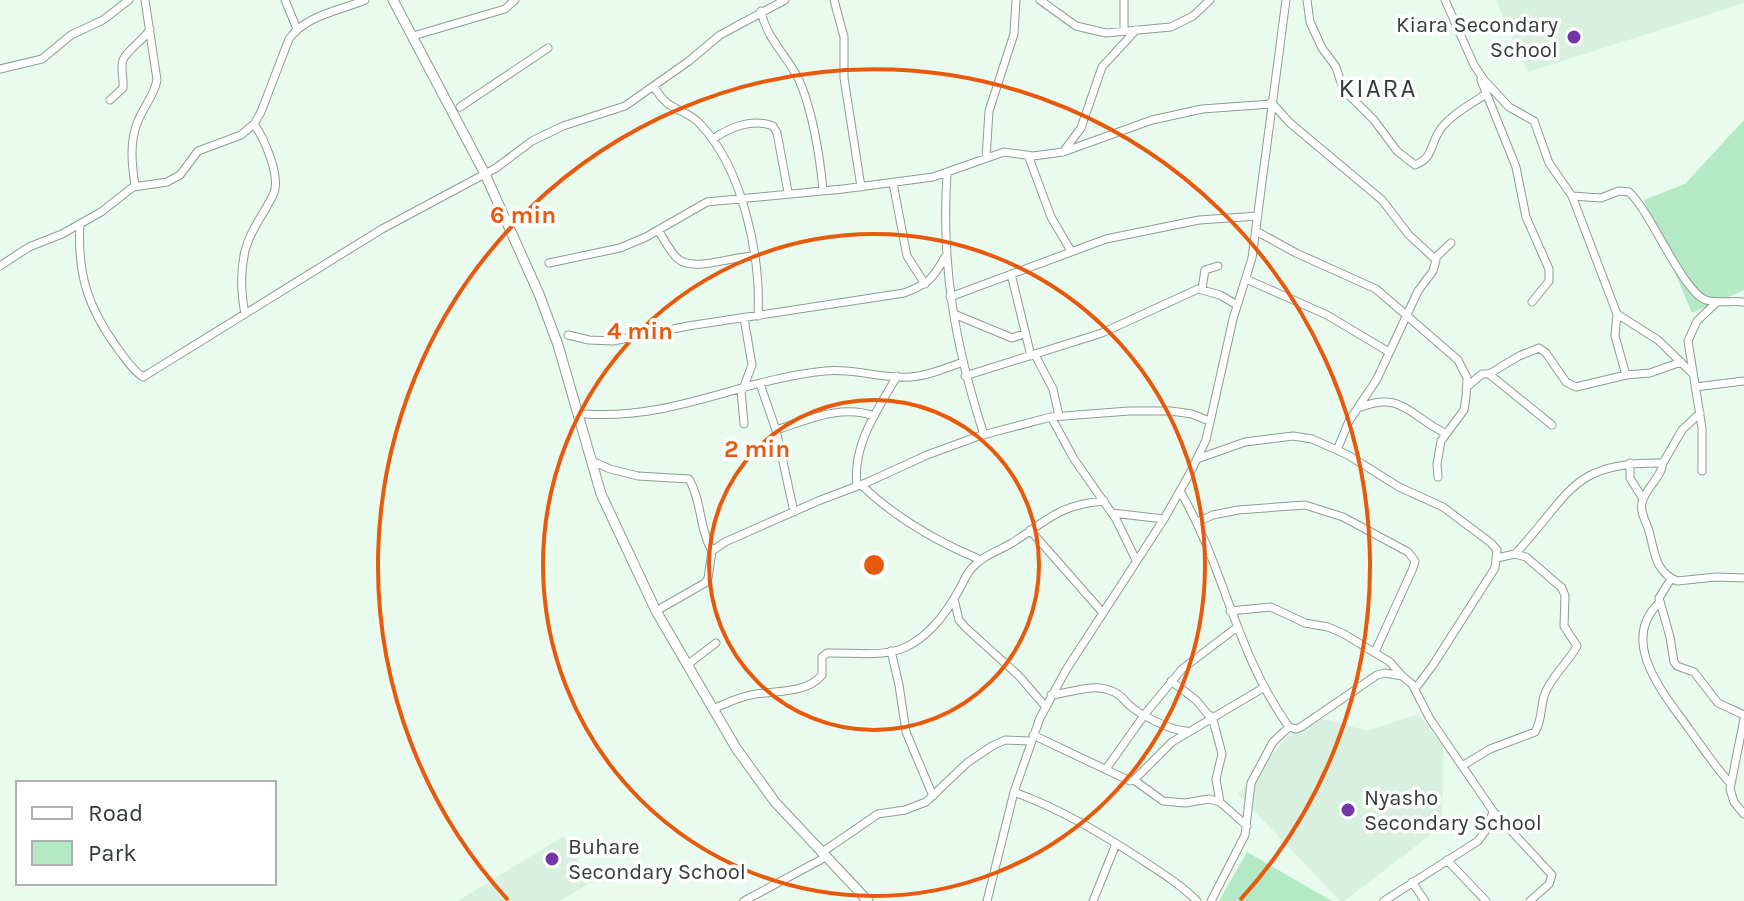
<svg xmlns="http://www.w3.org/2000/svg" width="1744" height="901" font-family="Karla,sans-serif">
<rect width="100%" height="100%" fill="#e8fbee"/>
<!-- built -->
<path fill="#d7f0df" d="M1496,0H1744V3L1528,72Z
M1418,714L1443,746L1442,826L1344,901H1340L1238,794L1307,715L1368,731Z
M564,836L592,882L559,901H458Z"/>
<!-- green -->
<path fill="#b3e9c5" d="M1744,120V290L1692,313L1644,200L1685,184Z
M1247,852L1332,901H1219Z"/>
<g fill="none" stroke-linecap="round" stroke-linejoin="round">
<defs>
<path id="street" d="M285,0L297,29
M834,0L844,37V78L861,187
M1040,0L1076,26L1106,33L1171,27L1193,16L1210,0
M1307,0L1310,22L1322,48L1336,67L1343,89L1374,120L1397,151L1415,165C1431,159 1430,149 1437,135C1446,117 1470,105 1486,94
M1445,0L1474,65L1484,80L1509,107L1534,121L1549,163L1572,196L1617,314L1658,340L1692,373
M761,11C766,37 785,54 797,76C812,106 820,157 823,190
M1124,30V0
M413,36L505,9L515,0
M0,69L42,59L71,35L103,20L129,0
M1481,80L1516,167L1526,217L1549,269V281L1532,302
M654,87C659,94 663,101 670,105C681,112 693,115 701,125C743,170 761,256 758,316
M110,100L123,88C124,79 120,68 123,60C127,50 144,40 150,29
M1271,102L1290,123L1382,200L1409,235L1436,260L1433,271L1418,291L1377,379L1349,421L1337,450
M460,107L548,48
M713,139C730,127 753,118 773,126L777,133L788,192
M1063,152L1081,128L1102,67L1136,30
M1028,155L1051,217L1071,251
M986,158L989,111L1014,34L1016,0
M947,173C941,268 955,345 984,435
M893,183L907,256L925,284
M135,186C132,165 129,142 138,121C144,106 154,96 157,80L145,0
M1572,196L1601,198L1619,191L1629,192C1651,212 1682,291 1706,300C1718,304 1732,300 1744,302
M80,224C77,274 88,308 118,349C126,359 132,370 143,377L382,229L496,168L532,141L563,126L625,106L689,61L720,35L785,0
M658,230C664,239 669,250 677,258C692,273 734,256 754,256
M1256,231L1296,253L1376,289L1458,360L1467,378L1466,397L1464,410L1441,441L1437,464L1438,477
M1435,258L1451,243
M549,263L620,248L646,237L707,202L843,189L933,177L1004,152L1033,156L1063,152L1152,120L1202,109L1271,104
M0,266L29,247L62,234L101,212L133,187L167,182L180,175L198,151L241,135L254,124L261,112L289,39C306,15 339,11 365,0
M1011,274L1031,356
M1246,279L1327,315L1389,352
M1202,289L1205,270L1218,266
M950,297L1106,239L1199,220L1258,216
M245,314C241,293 240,272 245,251C250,230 264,214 273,195C282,178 264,138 254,124
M954,314L1012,338L1024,334
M1617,314L1615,336L1626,375
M568,335L589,340L613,341L688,326L904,293C928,284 933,279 945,257
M1035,355L1053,389L1059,416
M1489,374L1519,356L1539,348L1546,353L1566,382L1576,387L1626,375L1650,373L1681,362
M965,376L1102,333L1198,289L1220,295L1237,305
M760,384L776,430L794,512
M1468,386L1482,374H1489L1552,425
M1695,387L1744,381
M743,389L752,365L744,318
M741,390L744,424
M1361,407C1401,391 1410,416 1445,433
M586,414C673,420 742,379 825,371C854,368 882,379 910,377C928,376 946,368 963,362
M1051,417L1074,459L1116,519L1136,560
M776,430C808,420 841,404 874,416
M1197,459L1245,442L1293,436L1312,439L1348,455L1399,487L1443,507L1491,543L1497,550L1495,568L1433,665L1415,689
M592,461L610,469L638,476L689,479C702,501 699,529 712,551
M1630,463V478L1643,499
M1663,463C1661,479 1645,488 1642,503C1640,511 1645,520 1648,528C1655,549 1653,571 1677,581L1716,577L1744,578
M1702,471V428L1688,341L1697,321L1717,302
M861,485C896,518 937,542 981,560
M857,486C852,445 877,411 897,376
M1180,491C1225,568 1235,652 1289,727L1296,729L1301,727L1377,675L1385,673L1402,676L1412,684L1430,719L1493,811L1489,826L1478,841L1384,901
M1112,513L1164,519
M1197,522L1213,515L1238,510L1305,505L1343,517L1408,552L1415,561L1413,568L1375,652
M1030,530L1103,613
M1515,554C1571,495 1570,461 1663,463L1682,430L1700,413
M1671,579L1659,598L1670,637L1674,662L1677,666L1694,672L1718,703L1744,715
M954,599L959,620L965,627L1018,675L1045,706
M1659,603C1618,642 1665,695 1689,729C1703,748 1715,767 1731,784
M656,611L705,583L708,578L712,551L725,542L818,501L868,482L927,455L979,436L1051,417L1129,411H1171L1192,414L1209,421
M1230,611L1271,607L1305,623L1328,627L1344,634L1390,662L1402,676
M891,651L899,685L906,732L933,796
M687,665L716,643
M1171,681L1196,700L1210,717
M1051,695C1073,693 1092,682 1114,692C1121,695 1124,700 1129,705C1140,715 1172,731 1186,731
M713,709C727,703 740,696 756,694C776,691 808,693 822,675V657L827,653C852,652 882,658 906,647C929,636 947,612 959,590C963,583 966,575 971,569C982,556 998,551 1012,543C1048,520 1058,505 1104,501
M1212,716L1222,754L1216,779L1220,802
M1744,719L1730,789L1734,802L1744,814
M1033,735L1130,781L1134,780L1172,742L1263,688
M1462,766L1490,749L1535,732C1544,717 1539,703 1547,689C1555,673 1569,661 1577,646L1564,626L1565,596L1562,588L1526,557L1515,554L1497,558
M1106,769L1145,714L1182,669L1236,628
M1134,780L1163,801L1185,803L1209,799L1220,802L1247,826
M1014,792C1058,808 1097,831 1136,856C1157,870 1179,883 1197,901
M1493,811L1552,875L1549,884L1530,901
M821,853L878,814L905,810L926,802L967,763L992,746L1005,740L1030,741
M1447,860L1486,901
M1412,882L1425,901
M744,901L826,857
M987,901L1014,792L1040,718L1066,670L1164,519L1190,473L1206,440L1233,319L1252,258L1286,0
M1093,901L1116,844
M1211,901L1245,835L1251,783L1273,742L1289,727"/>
<path id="secondary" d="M393,0L485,174L539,294L558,345L601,494L656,611L736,748L775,802L868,901"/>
</defs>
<!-- street casing -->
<use href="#street" stroke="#8c9d92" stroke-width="9"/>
<!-- secondary casing -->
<use href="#secondary" stroke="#8c9d92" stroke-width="11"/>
<!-- street -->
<use href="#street" stroke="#fff" stroke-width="7"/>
<!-- secondary -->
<use href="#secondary" stroke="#fff" stroke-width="9"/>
</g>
<!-- distance rings -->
<g fill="none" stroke="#e8590c" stroke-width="4">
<circle cx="874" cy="565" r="165"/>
<circle cx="874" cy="565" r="331"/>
<path d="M508 900A496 496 0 1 1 1240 900"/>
</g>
<!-- markers -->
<g fill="#7535aa" stroke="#fff" stroke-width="3">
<circle cx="1574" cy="37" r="8"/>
<circle cx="1348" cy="810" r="8"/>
<circle cx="552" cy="859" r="8"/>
</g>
<g text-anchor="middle" stroke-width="7" stroke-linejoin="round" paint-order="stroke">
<!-- poi labels -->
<g font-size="22" fill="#353c37" stroke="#fff" text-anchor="start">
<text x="1558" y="32" text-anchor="end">Kiara Secondary<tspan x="1558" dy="25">School</tspan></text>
<text x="1364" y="805">Nyasho<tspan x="1364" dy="25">Secondary School</tspan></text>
<text x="568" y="854">Buhare<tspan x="568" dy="25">Secondary School</tspan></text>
</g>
<!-- quarter labels -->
<g font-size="26" letter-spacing="2" fill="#353c37" stroke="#fff">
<text x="1378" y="97">KIARA</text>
</g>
</g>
<circle cx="874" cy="565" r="12" fill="#e8590c" stroke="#fff" stroke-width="4"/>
<g font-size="24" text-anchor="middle" font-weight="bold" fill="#e8590c" stroke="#fff" stroke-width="7" stroke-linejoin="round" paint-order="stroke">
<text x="523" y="223">6 min</text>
<text x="640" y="339">4 min</text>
<text x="757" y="457">2 min</text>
</g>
<!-- legend -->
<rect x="16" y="781" width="260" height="104" fill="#ffffff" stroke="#aeb1af" stroke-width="2"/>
<rect x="32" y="807" width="40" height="12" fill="#ffffff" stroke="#aeb1af" stroke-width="2"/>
<text x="88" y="821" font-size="24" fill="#353c37">Road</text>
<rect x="32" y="841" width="40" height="24" fill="#b3e9c5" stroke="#aeb1af" stroke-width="2"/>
<text x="88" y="861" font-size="24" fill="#353c37">Park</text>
</svg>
